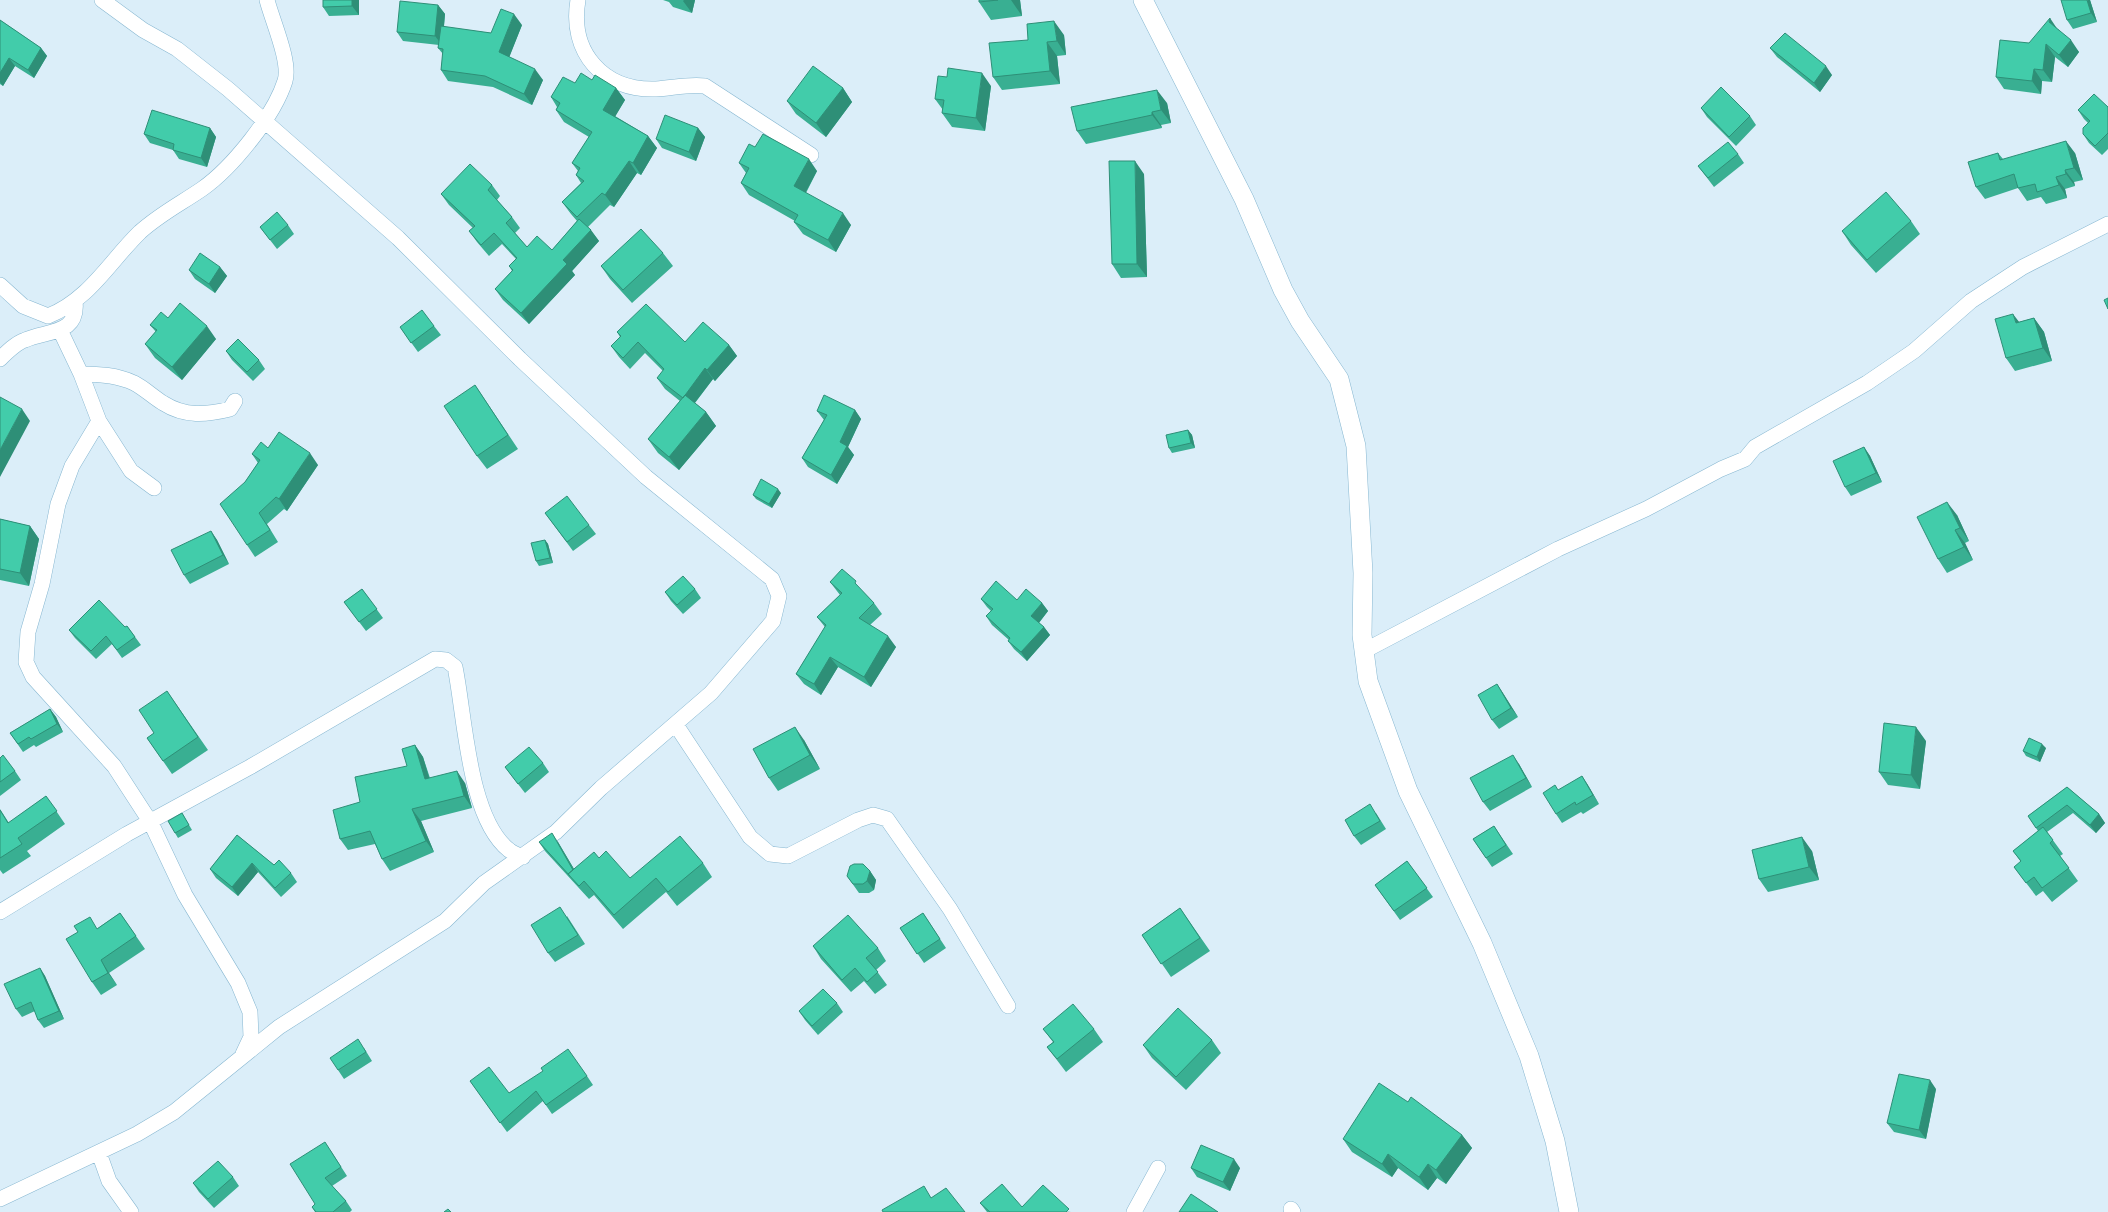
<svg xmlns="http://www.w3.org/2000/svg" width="2108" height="1212" font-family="Raleway,sans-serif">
<rect width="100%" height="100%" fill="#dbeef9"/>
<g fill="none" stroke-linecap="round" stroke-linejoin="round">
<defs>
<path id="minor" d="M578,0C569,52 603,91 656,89C673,88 688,84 705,86L811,155
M0,285L23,306L48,316C89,300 110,261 140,232C160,214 180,204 202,189C232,168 274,116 285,81C291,62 272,20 267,0
M60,330L81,374L99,421L131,471L154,488
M0,359C7,352 16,343 25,340C48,330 79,335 75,301
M81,374C99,374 117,375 134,383C144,388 153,397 163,403C185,417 206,415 230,409L235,401
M99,421L72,466L58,504L42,584L28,632L26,662L33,677L114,766L151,823L185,895L238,983L250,1012L251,1037L243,1054
M1364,651L1558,549L1646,509L1721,469L1745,459L1755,447L1867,383L1914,351L1971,301L2023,267L2108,224
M676,725L750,837L770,854L788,856L858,820L873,815L887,819L950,909L1008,1006
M0,912L127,834L250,767L435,659L446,660L455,667C465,715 468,818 509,850C512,853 518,855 523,857
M99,1153L109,1181L131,1212
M0,1199L137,1134L174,1112L279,1027L445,921L484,883L556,832L601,788L711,693L773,621L779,596L772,579L646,477L520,359L398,238L228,89L177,49L143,30L102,0
M1291,1209L1293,1212
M1134,1212L1158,1168"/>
<path id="tertiary" d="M1143,0L1244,199L1283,290L1300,321L1339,379L1356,446L1363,573L1362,635L1368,681L1408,791L1482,943L1529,1056L1555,1141L1569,1212"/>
</defs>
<!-- minor casing -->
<use href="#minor" stroke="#87b7d1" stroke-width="16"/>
<!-- tertiary casing -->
<use href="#tertiary" stroke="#87b7d1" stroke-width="20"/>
<!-- minor -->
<use href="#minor" stroke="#fff" stroke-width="15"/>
<!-- tertiary -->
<use href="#tertiary" stroke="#fff" stroke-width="19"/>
</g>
<!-- wall -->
<path fill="#39af92" d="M359,0V15L329,16L323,7Z
M663,0H695L692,13L673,7L669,2Z
M979,0H1020L1022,16L991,20L979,2Z
M2090,0L2097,22L2073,29L2067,20Z
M438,5L445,14L444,27L491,33L522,25L509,57L543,80L532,105L493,87L448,81L441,70L443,54L438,48L439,45L403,41L397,32Z
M0,20L41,48L47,56L34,78L15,66L3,86L0,84Z
M2058,29L2079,52L2068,67L2055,57L2052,82L2042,81L2041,94L2004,89L1996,77L2029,43Z
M1064,35L1066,55L1057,56L1060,84L1002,90L993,77L1028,40Z
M1770,48L1832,75L1820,92L1777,57Z
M592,80L616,88L625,100L615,116L648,136L657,148L641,175L637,173L614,207L610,205L588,227L599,241L572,271L575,275L529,324L503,300L495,289L512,271L509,266L516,259L502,244L489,256L477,242L469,231L473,228L449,205L441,194L492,185L500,196L497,200L512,217L520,228L515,233L527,247L552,250L577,221L571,214L562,202L581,183L576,175L578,171L572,163L589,137L564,122L556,110L557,107L551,97L575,83Z
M991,86L985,131L952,127L942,113L943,110L935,99Z
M843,88L852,102L826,137L796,114L787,101Z
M1167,103L1171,123L1161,125L1162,128L1086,144L1077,131Z
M2108,107V149L2102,155L2089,143L2083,134L2088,123L2084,119L2078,110Z
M1701,108L1750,116L1756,125L1736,146L1707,117Z
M210,128L216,137L207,167L179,159L173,150L150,143L144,134Z
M698,128L705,137L696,161L662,148L656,139Z
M755,147L817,171L806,193L851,225L836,252L803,234L794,222L795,221L749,195L741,183L746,173L739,163Z
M1998,153L2003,159L2075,153L2083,180L2074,182L2075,186L2065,189L2067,198L2046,204L2041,197L2027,201L2018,188L1985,199L1976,187Z
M1738,154L1744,163L1714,187L1698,166Z
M1144,174L1147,277L1121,278L1112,264Z
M1911,221L1920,234L1876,273L1851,245L1842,231Z
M288,225L294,234L277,249L260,227Z
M663,253L673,266L632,303L610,279L601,266Z
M220,267L227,276L215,293L195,279L189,270Z
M168,318L216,339L182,380L155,358L145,344L156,332L150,325Z
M2034,318L2044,332L2052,361L2015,371L2006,358L2019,322Z
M434,326L441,335L418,352L400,327Z
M617,332L685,342L729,345L737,356L715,381L713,379L695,403L706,412L716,426L679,470L658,453L648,439L680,401L665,389L657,378L663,371L645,353L630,369L619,357L611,346L620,337Z
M226,351L259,360L265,369L253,381L232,360Z
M475,385L518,449L487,469L477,456Z
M855,410L861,419L848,447L854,455L837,484L808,467L802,458L824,420L817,411Z
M1188,430L1192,435L1195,448L1172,453L1169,448Z
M1864,447L1870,456L1882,482L1851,496L1845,487Z
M268,448L318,465L287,511L284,509L267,524L278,542L255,557L247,545L245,482L258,463L252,454Z
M781,493L772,508L756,499L753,495Z
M545,513L589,525L596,534L573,551Z
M1957,515L1969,541L1965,543L1973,560L1947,573L1938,559Z
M0,519L30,526L39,539L29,586L0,580Z
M211,531L217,540L229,564L190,584L184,575Z
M545,540L548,544L553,563L539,566L536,561Z
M830,582L863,592L874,603L882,614L870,625L896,647L871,687L838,667L821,695L804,684L796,674L825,627L817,617L840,595Z
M362,589L383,618L366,631L344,602Z
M695,589L701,598L683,614L671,601L665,592Z
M981,599L1017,600L1042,603L1048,611L1039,623L1044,627L1050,635L1027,661L1014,649L1008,641L1009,640L992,625L986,616L991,611L987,607Z
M127,626L141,645L122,658L112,644L96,659L75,638L69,630L125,627Z
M1497,684L1518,717L1499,729L1492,720Z
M167,691L208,750L172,774L147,738L154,733Z
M50,709L56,717L63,732L36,747L34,745L23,752L10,733Z
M804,740L820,769L778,791L769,778Z
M1926,741L1920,789L1888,785L1879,772Z
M415,745L423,757L430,778L465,783L472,808L421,821L434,852L390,871L382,859L375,844L348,850L340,839L360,802L407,766Z
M2046,748L2040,762L2026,756L2023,751Z
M0,758L15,771L21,780L0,796Z
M543,763L549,772L525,793L505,767Z
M1519,764L1532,787L1490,811L1483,802Z
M1582,776L1599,804L1583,814L1581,812L1562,823L1556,814Z
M2067,787L2099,814L2105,823L2096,833L2073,813L2047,832L2063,854L2060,856L2078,881L2052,902L2043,891L2036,896L2014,867L2021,862L2013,851L2038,831L2028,816Z
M46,796L65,824L27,851L31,856L3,874L0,870V809L9,823Z
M182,813L192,830L178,838L175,833Z
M1376,813L1386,829L1361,845L1354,836Z
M1494,826L1513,854L1492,867L1473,839Z
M237,835L274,865L291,873L297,882L281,897L258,872L238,896L216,878L210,869Z
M539,842H558L574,869L599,858L630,878L703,863L712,877L677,906L666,892L623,929L594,895L589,899L545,851Z
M1812,851L1819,880L1768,892L1759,879Z
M1407,861L1433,897L1400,920L1375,885Z
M870,871L876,880L874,890L869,893H859L847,876Z
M1180,908L1210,951L1171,977L1142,935Z
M120,913L145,949L109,973L117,985L101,995L92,982L98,928Z
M923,913L946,948L924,963L900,928Z
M567,916L585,944L555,962L548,953Z
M813,946L878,948L886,961L876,970L887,985L875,994L864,981L851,992L821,959Z
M40,968L45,976L64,1019L44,1028L38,1020L35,1011L22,1017L16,1009Z
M837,1003L843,1012L818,1035L805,1020L799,1011Z
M1043,1029H1094L1103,1042L1066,1072L1047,1047L1053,1042Z
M1212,1040L1221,1053L1186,1090L1152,1058L1143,1045Z
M364,1048L372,1061L344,1079L338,1070Z
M587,1076L593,1085L552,1114L543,1101L507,1132L470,1081L509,1093Z
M1936,1089L1926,1139L1894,1132L1887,1123Z
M1462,1135L1472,1148L1446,1184L1437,1178L1428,1190L1398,1168L1392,1177L1352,1152L1343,1139Z
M331,1151L347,1176L332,1186L346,1201L352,1210L350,1212H315L312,1207L315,1204Z
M1191,1168H1240L1230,1191L1197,1177Z
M233,1177L239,1186L214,1208L199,1192L193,1183Z
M980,1203L1071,1212H987Z"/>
<!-- shaded-wall -->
<path fill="#2e8f77" d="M352,0H359V15L352,6Z
M684,0H695L692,13L683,1Z
M1011,0H1020L1022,16Z
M2087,0H2090L2097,22L2091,13Z
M438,5L445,14L442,45L435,36Z
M514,14L522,25L507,63L499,52Z
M2050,18L2058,30L2049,22Z
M1054,21L1064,35L1066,55L1057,41Z
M2071,40L2079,52L2068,67L2059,55Z
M1047,42L1057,56L1060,84L1050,71Z
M2046,44L2055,57L2052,82L2043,70Z
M41,48L47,56L34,78L28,70Z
M9,58L15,66L3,86L0,82V73Z
M1826,66L1832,75L1820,92L1814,83Z
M535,69L543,80L532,105L524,94Z
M2034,69L2042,81L2041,94L2032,81Z
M982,73L991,86L985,131L976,118Z
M616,88L625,100L612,122L603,110Z
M843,88L852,102L826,137L816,123Z
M1157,90L1167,103L1171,123L1161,110Z
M1152,112L1161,125L1162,128L1152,115Z
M210,128L216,137L207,167L201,158Z
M698,128L705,137L696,161L689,152Z
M648,136L657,148L641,175L633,163Z
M2066,141L2075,153L2083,180L2074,168Z
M809,159L817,171L802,199L794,186Z
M629,161L637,173L614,207L605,195Z
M1135,161L1144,174L1147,277L1137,264Z
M2065,170L2074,182L2075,186L2066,174Z
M2056,177L2065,189L2067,198L2059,185Z
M843,213L851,225L836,252L828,240Z
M591,230L599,241L572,271L575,275L529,324L521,313L563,260Z
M220,267L227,276L215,293L209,284Z
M2013,314L2023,327L2016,323Z
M2034,318L2044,332L2052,361L2043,348Z
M207,326L216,339L182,380L172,367Z
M729,345L737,356L715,381L707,370Z
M705,368L713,379L690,409L683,398Z
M22,409L30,421L0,477V450Z
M855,410L861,419L848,447L854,455L837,484L831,475L840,442Z
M706,412L716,426L679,470L669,457Z
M1188,430L1192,435L1195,448L1191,443Z
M1864,447L1870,456L1882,482L1876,473Z
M310,453L318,465L287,511L279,499Z
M778,489L781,493L772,508L769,504Z
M1947,502L1957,515L1969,541L1960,528Z
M30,526L39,539L29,586L20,573Z
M1955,530L1965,543L1973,560L1964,547Z
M211,531L217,540L229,564L223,555Z
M545,540L548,544L553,563L550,558Z
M1042,603L1048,611L1037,625L1031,616Z
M1044,627L1050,635L1027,661L1021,652Z
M888,636L896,647L871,687L864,677Z
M830,657L838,667L821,695L814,684Z
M1497,684L1503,693L1518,717L1511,708Z
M50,709L56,717L63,732L57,724Z
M795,727L804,740L820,769L810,755Z
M1916,727L1926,741L1920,789L1911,775Z
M2042,744L2046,748L2040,762L2037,757Z
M415,745L423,757L433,791L425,779Z
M1513,755L1519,764L1532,787L1526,778Z
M457,771L465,783L472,808L464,796Z
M1582,776L1588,785L1599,804L1593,795Z
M412,809L421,821L434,852L426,841Z
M2099,814L2105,823L2096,833L2090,825Z
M552,833L558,842L581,881L575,872Z
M1802,837L1812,851L1819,880L1809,867Z
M252,863L258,872L238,896L232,887Z
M870,871L876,880L874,890L867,881Z
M101,960L109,973L117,985L108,973Z
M40,968L45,976L64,1019L59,1011Z
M1930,1080L1936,1089L1926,1139L1919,1130Z
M1462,1135L1472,1148L1446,1184L1436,1170Z
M1388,1154L1398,1168L1392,1177L1382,1164Z
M1234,1159L1240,1168L1230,1191L1223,1182Z
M1428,1164L1437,1178L1428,1190L1419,1177Z"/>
<!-- building -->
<path fill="#42ccaa" stroke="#2e8f77" d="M323,0H352V6L323,7Z
M979,0H998L979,2Z
M2061,0H2087L2091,13L2067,20Z
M400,1L438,5L435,36L397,32Z
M501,9L514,14L499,52L535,69L524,94L485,76L441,70L443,49L438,48L441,26L491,33Z
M2050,18L2049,22L2071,40L2059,55L2046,44L2043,70L2034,69L2032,81L1996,77L2000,40L2029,43Z
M0,20L41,48L28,70L9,58L0,73Z
M1054,21L1057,41L1047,42L1050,71L993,77L989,43L1028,40L1027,24Z
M1785,33L1826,66L1814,83L1770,48Z
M813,66L843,88L816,123L787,101Z
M948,68L982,73L976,118L942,113L944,100L935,99L938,76L947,77Z
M581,73L592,80L595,75L616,88L603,110L648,136L633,163L629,161L605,195L602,193L577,217L562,202L584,181L576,175L580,168L572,163L592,132L556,110L560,103L551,97L563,77L575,83Z
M1721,87L1750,116L1729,137L1701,108Z
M1157,90L1161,110L1152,112V115L1077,131L1071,107Z
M2094,94L2108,107V133L2095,146L2083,134V128L2090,121L2078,110Z
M152,110L210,128L201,158L173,150L174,144L144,134Z
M665,115L698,128L689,152L656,139Z
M763,134L809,159L794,186L843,213L828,240L794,222L798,215L741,183L749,168L739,163L749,144L755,147Z
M2066,141L2074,168L2065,170L2066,174L2056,177L2059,185L2037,192L2035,184L2018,188L2014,174L1976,187L1968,162L1998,153L2000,160Z
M1728,142L1738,154L1708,178L1698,166Z
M1109,161H1135L1137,264H1112Z
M470,164L492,185L488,190L512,217L506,223L527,247L537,236L552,250L579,219L591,230L563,260L567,264L521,313L495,289L513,270L509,266L517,258L494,233L481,245L469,231L475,226L441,194Z
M1886,192L1911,221L1867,260L1842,231Z
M277,212L288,225L270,240L260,227Z
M641,229L663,253L623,290L601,266Z
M200,253L220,267L209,284L189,270Z
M2108,298V309L2104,300Z
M180,303L207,326L172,367L145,344L157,330L150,325L161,312L168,318Z
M646,304L685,342L703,322L729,345L707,370L705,368L683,398L657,378L664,369L638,342L623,358L611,346L621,336L617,332Z
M422,310L434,326L411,343L400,327Z
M2013,314L2016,323L2034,318L2043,348L2006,358L1995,319Z
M238,339L259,360L247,372L226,351Z
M475,385L508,435L477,456L444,406Z
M685,395L706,412L669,457L648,439Z
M824,395L855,410L840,442L847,446L831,475L802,458L827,415L817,411Z
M0,397L22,409L0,450Z
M1188,430L1191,443L1169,448L1166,435Z
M279,432L310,453L279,499L276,497L259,513L270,530L247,545L220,504L245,482L260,460L252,454L261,442L268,448Z
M1864,447L1876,473L1845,487L1833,461Z
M761,479L778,489L769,504L753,495Z
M567,496L589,525L567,542L545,513Z
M1947,502L1960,528L1955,530L1964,547L1938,559L1917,517Z
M0,519L30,526L20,573L0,569Z
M211,531L223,555L184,575L171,550Z
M545,540L550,558L536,561L531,543Z
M842,569L856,581L855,583L874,603L859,618L888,636L864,677L830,657L814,684L796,674L826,625L817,617L842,593L830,582Z
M683,576L695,589L677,605L665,592Z
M996,581L1017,600L1026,589L1042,603L1031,616L1044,627L1021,652L1008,641L1010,638L986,616L993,609L981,599Z
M362,589L377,609L359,622L344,602Z
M99,600L125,627L127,626L135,637L117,650L106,636L91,651L69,630Z
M1497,684L1511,708L1492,720L1478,695Z
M167,691L198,737L163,761L147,738L154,733L139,710Z
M50,709L57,724L31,739L29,737L18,744L10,733Z
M1884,723L1916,727L1911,775L1879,772Z
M795,727L810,755L769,778L753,749Z
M2029,738L2042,744L2037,757L2023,751Z
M415,745L425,779L457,771L464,796L412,809L426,841L382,859L370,831L340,839L333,810L360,802L355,777L407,766L402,749Z
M529,747L543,763L518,784L505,767Z
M3,755L15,771L0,782V758Z
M1513,755L1526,778L1483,802L1470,778Z
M1582,776L1593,795L1576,805L1575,802L1556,814L1543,793L1555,785L1558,790Z
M2067,787L2099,814L2090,825L2067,805L2036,828L2028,816Z
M46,796L57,811L18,838L22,844L0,858V810L8,823Z
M1370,804L1380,821L1354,836L1345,820Z
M182,813L189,825L175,833L168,821Z
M1494,826L1506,845L1486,858L1473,839Z
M2043,827L2053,840L2050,843L2069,868L2042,888L2034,877L2026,883L2014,867L2021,861L2013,851Z
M552,833L573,870L568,874L570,876L539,842Z
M237,835L274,865L279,860L291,873L275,888L252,863L232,887L210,869Z
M680,836L703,863L668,892L656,878L614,915L584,881L579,886L568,874L594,852L599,858L606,851L630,878Z
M1802,837L1809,867L1759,879L1752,850Z
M1407,861L1427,888L1394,911L1375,885Z
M854,864H863L870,871L867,881L863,884H853L847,876L850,866Z
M560,907L578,935L548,953L531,925Z
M1180,908L1200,938L1161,964L1142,935Z
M120,913L136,936L101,960L108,973L92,982L66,939L78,932L74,926L90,917L97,929Z
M923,913L940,939L917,954L900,928Z
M848,915L878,948L866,958L878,972L867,982L855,968L842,980L813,946Z
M40,968L59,1011L38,1020L31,1002L16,1009L4,984Z
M823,989L837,1003L812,1026L799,1011Z
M1073,1004L1094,1029L1057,1059L1047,1047L1054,1042L1043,1029Z
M1178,1008L1212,1040L1176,1077L1143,1045Z
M358,1039L366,1052L338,1070L330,1058Z
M568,1049L587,1076L546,1105L536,1091L500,1123L470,1081L489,1067L509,1093L543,1071L541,1068Z
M1899,1074L1930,1080L1919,1130L1887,1123Z
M1379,1083L1408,1102L1411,1097L1462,1135L1436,1170L1428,1164L1419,1177L1388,1154L1382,1164L1343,1139Z
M325,1142L341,1167L325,1178L346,1201L333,1212H316L312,1207L315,1204L290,1164Z
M1201,1145L1234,1159L1223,1182L1191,1168Z
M218,1161L233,1177L208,1199L193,1183Z
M1002,1184L1022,1207L1043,1185L1069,1209L1066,1212H990L980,1203Z
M924,1186L931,1198L946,1188L965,1212H883L882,1210Z
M1191,1194L1218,1212H1179Z
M448,1209L451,1212H444Z"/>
</svg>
